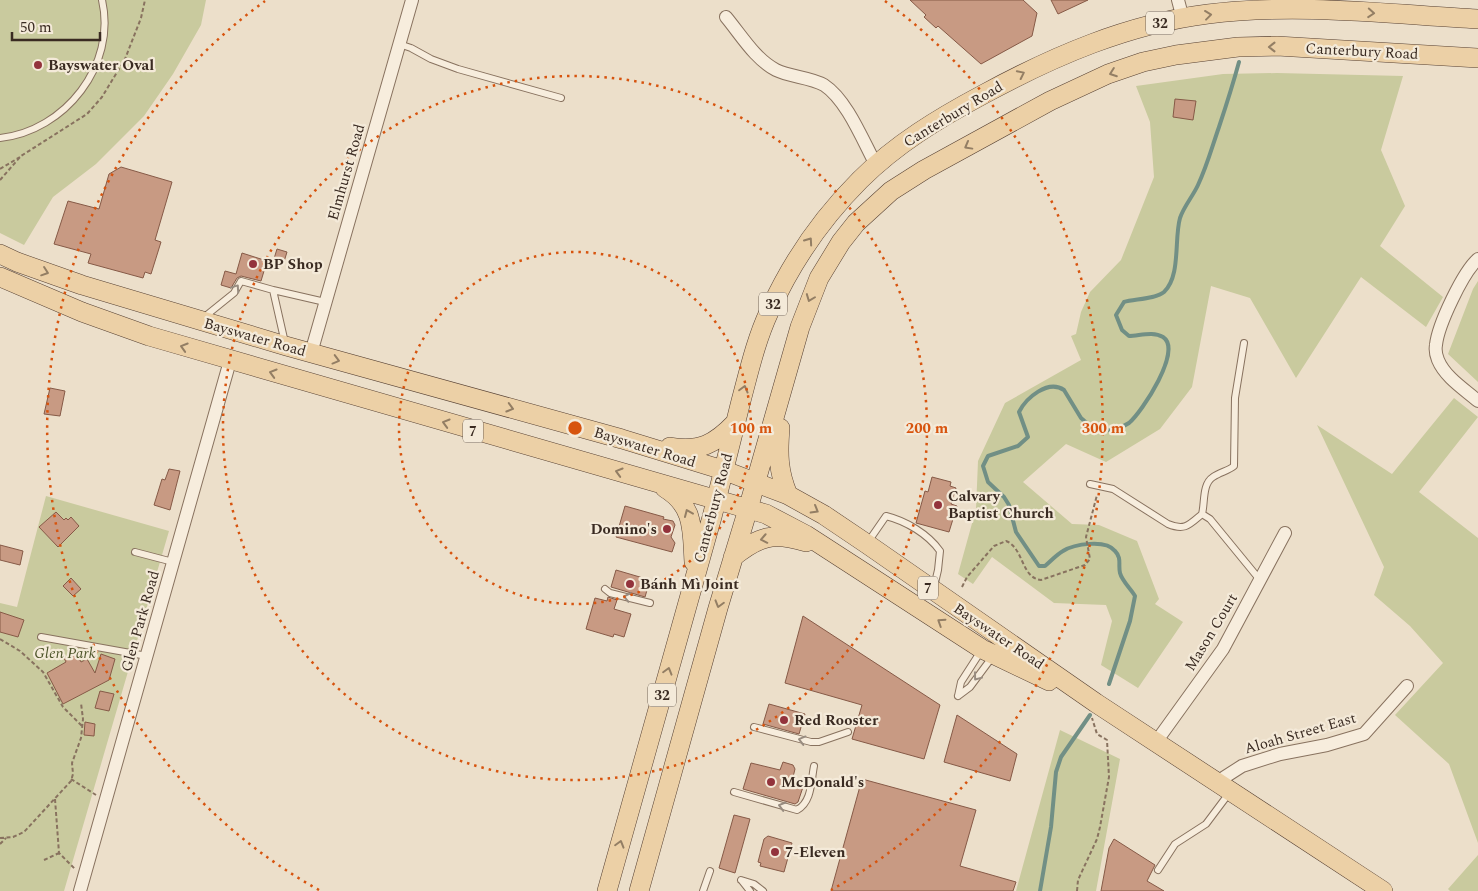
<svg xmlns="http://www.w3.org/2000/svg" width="1478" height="891" font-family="Spectral,serif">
<rect width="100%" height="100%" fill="#ecdfca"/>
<!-- green -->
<path fill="#c9ca9e" d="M0,0H206L201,25L173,74L144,116L96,164L53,197L24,245L0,233Z
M1277,73L1403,76L1381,150L1405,206L1380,246L1443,297L1426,327L1361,277L1296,378L1250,298L1211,286L1192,387L1160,429L1106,462L1066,444L1023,482L1072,524L1099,525L1137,541L1159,599L1155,604L1183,622L1138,688L1101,665L1112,621L1106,605L1054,603L992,557L973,584L958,574L976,509L978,461L1005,403L1081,360L1071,336L1076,334L1081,312L1090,292L1121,260L1154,177L1150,122L1136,86L1223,74Z
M1478,281V382L1448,354L1473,289Z
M1454,398L1478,417L1419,492L1478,538V843L1449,764L1395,715L1443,663L1410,626L1374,595L1384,567L1317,425L1392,474Z
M46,496L169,531L64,891H0V603L17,607Z
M1060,730L1120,759L1096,891H1016Z
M1478,855V891H1450L1448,889Z"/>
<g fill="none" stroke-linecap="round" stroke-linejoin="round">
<!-- stream -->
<path stroke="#718f85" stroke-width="4" d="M1109,684L1130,621L1135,596C1131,589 1122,581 1120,573C1118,565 1122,558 1115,551C1106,539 1074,544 1063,551C1056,555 1051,561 1045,566H1039L1016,532L1009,505L1004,497L988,482L983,466L988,456L1018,446L1028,437L1019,412C1026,398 1048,379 1064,390L1081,418L1096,431C1108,431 1119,430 1129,423C1142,412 1183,350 1163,337C1153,331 1139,336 1129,336L1122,330L1116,315L1124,302C1134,299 1156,299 1164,292C1181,276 1174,239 1180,218C1184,206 1193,196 1198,185C1207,166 1212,147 1219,127C1226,106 1233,84 1239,62
M1040,891L1051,827L1056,772L1061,757L1090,715"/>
</g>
<!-- building -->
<path fill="#c89a83" stroke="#865a47" d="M910,0H1023L1037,13L1032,36L981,64L938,26L936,28L924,17L926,15Z
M1051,0H1088L1058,14Z
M1175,99L1196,101L1193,120L1173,117Z
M121,167L172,182L155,240L161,242L151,274L145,272L143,278L88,263L91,254L54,244L68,201L99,209L109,174Z
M277,249L287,252L283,265L273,262Z
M242,253L267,261L261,281L241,276L237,278L231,288L221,285L225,271L236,274Z
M50,388L65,391L60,416L44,414Z
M169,469L180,471L170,510L154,505L162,479L165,480Z
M932,477L951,482L950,486L956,488L951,504L957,506L949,532L916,523L925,491L928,492Z
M625,506L664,517L663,519L673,521L675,525L671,537L675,543L672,552L616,537Z
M56,512L64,520L66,518L68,520L71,517L79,526L58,547L39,527Z
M0,545L23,551L20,565L0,560Z
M616,570L650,580L645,597L611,587Z
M71,578L81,589L73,596L63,586Z
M608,597L617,600L614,609L631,614L624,637L614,634L613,637L586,629L595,598L607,601Z
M0,612L24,620L18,637L0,632Z
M803,616L940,705L924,759L852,739L862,705L785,683Z
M76,652L81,662L87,659L95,673L101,654L115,659L109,680L63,704L47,673L66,662L64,658Z
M100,691L114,694L109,711L95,708Z
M769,704L805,714L799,734L763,724Z
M957,715L1017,754L1010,781L944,762Z
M85,722L95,724L94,736L84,735Z
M783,762L793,765L795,769L792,781L801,784L803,787L798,802L795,804L743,789L751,763L780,770Z
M862,779L976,810L960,866L1016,882L1013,891H831Z
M734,815L750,819L735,873L719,868Z
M768,836L792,843L784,872L760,866L761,863L758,862L764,839Z
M1114,839L1155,865L1147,881L1164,891H1101L1109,848Z"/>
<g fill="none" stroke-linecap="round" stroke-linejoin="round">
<defs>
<path id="service" d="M399,44L411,48L431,59L458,69L561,98
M0,138C65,131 117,65 102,0
M273,290L325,302
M203,318L234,293L241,281L273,290L285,343
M1090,484L1113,489L1168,524C1185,531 1189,525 1202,514L1210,519L1260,580
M1202,514C1205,503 1202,484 1213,477C1220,472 1228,471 1234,466L1235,398L1244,343
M868,542L886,516C906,521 928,534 940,551L938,570L934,587
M135,552L173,562
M605,589L610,593L650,603
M41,637L147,656
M958,696L970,687L993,656
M958,696L961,682L981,651
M754,727L811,742H819L848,732
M734,792L797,810C812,802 811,781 814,766
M1158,870L1175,844L1206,824L1230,792
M741,880L754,884L763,891
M742,881L750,891
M703,891L710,871"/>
<path id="minor" d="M1178,0L1183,19
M726,17C741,35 755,59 776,70C790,77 810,77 824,85C847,100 863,141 876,165
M1478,259C1463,272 1438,325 1436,345C1435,350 1436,355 1438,360C1445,377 1464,389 1478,401
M311,353L412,0
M1156,742L1223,649L1285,533
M1217,782L1242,766L1280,754L1327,745L1364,734L1407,686
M80,891L230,361"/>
<path id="primary" d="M0,254L17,262L82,285L286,346L622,439L723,470L788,495L824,515L867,544L1096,703L1383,891
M0,277L82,312L149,336L766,514L806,535L982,649L1049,681
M780,428C778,454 778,471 788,495
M670,447C700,452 715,444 735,423
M665,488C695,506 692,531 694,562
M733,557C759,536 773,532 806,542
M607,891L712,517C722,478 731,440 741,401C749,371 756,340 769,312C791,263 822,218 860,180C896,144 939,118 984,94C1054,56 1128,24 1208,14C1297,3 1388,14 1478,19
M639,891L718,608L748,509L800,327L819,278L841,242L856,223L891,191L924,170L1050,101L1108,74L1143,62L1176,55L1238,47L1277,46L1478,58"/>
</defs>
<!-- service casing -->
<use href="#service" stroke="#88725f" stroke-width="8"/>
<!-- minor casing -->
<use href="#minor" stroke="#88725f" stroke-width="14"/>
<!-- primary casing -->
<use href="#primary" stroke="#574133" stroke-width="20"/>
<!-- path -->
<path stroke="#88725f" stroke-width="2" stroke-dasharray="4 2.5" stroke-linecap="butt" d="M0,169L20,157
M0,180L21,156L87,114L102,97L125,59L141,18L145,0
M962,587L967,577L994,546L1006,541C1024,548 1021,578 1041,580L1085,565L1090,559L1086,537L1097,495
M0,639L20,651L43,672L63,707L82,726
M71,779L96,795
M55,799L59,853L75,869
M0,838L13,837L24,832L71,781L73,774L72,763L81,738L83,719L81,703
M0,844L6,838
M44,860L59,853
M1077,891L1078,880L1097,839L1100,827L1109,777L1107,740L1097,734L1092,718"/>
<!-- service -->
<use href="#service" stroke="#f7eddd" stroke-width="6"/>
<!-- minor -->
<use href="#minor" stroke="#f7eddd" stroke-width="12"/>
<!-- primary -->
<use href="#primary" stroke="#ecd0a6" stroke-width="19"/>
</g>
<!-- one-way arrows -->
<defs><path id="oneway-chevron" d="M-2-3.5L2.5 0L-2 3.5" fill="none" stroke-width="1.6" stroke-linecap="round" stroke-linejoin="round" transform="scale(1.25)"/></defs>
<g stroke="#937e64">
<use href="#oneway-chevron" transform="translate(1371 13) rotate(4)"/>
<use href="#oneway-chevron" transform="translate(1208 15) rotate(-7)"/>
<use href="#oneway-chevron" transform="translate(1272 47) rotate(-180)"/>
<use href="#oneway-chevron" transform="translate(1113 73) rotate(160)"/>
<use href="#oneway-chevron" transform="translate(1021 74) rotate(-26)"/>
<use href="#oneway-chevron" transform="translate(968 146) rotate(151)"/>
<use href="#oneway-chevron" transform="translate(809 241) rotate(-55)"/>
<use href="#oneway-chevron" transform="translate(45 272) rotate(19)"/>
<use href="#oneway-chevron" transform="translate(810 298) rotate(111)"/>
<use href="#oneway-chevron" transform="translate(184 347) rotate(-163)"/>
<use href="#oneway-chevron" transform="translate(336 360) rotate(15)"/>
<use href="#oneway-chevron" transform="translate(273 373) rotate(-164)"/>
<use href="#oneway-chevron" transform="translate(744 389) rotate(-75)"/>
<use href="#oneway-chevron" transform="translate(510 408) rotate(16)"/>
<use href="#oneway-chevron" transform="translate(446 423) rotate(-164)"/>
<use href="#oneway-chevron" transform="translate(619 472) rotate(-164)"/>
<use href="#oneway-chevron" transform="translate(815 510) rotate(30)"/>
<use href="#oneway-chevron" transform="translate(688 513) rotate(-113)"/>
<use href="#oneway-chevron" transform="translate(764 539) rotate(169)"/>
<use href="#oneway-chevron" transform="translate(719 604) rotate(106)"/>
<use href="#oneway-chevron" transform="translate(941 622) rotate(-147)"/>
<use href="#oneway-chevron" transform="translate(668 671) rotate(-74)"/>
<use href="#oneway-chevron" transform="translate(620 844) rotate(-74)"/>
</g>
<g stroke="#988c80">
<use href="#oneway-chevron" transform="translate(236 288) rotate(-56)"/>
<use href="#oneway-chevron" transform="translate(627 597) rotate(-167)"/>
<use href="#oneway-chevron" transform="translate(977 677) rotate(127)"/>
<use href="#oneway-chevron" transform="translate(802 740) rotate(-165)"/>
<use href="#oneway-chevron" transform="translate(782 806) rotate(-164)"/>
</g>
<!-- distance rings -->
<g fill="none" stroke="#d7540e" stroke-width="2.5" stroke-dasharray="2.5 5">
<circle cx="575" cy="428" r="176"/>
<circle cx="575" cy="428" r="352"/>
<path d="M319 890A528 528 0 0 1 265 1M885 1A528 528 0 0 1 831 890"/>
</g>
<!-- markers -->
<g fill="#93333c" stroke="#f4ead9" stroke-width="2">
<circle cx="38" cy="65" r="5"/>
<circle cx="253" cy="264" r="5"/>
<circle cx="938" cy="505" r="5"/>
<circle cx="667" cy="529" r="5"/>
<circle cx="630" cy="584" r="5"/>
<circle cx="784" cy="720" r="5"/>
<circle cx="771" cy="782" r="5"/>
<circle cx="775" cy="852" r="5"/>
</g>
<g text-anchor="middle" stroke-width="4.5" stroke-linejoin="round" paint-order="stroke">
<!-- shield labels -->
<g fill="#f4ead9" stroke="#726459" stroke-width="1">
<rect x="1146" y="11.5" width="28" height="23" rx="4"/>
<rect x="759" y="292.5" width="28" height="23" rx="4"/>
<rect x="463" y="419.5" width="20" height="23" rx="4"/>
<rect x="918" y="576.5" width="20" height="23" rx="4"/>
<rect x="648" y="683.5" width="28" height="23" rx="4"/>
</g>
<g font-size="14" font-weight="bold" fill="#3a2b22">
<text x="1160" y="28">32</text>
<text x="773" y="309">32</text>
<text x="473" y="436">7</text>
<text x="928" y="593">7</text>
<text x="662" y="700">32</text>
</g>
<!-- street labels -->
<g font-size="15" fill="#3a2b22" stroke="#f4ead9">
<text transform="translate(1362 51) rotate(3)" y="5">Canterbury Road</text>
<text transform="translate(953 114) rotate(-31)" y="5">Canterbury Road</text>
<text transform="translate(346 172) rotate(-74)" y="5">Elmhurst Road</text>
<text transform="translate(255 337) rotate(16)" y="5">Bayswater Road</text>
<text transform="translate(645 447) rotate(17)" y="5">Bayswater Road</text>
<text transform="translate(713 508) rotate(-75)" y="5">Canterbury Road</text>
<text transform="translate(140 621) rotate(-74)" y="5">Glen Park Road</text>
<text transform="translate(1211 632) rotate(-59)" y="5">Mason Court</text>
<text transform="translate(999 636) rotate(34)" y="5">Bayswater Road</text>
<text transform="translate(1300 733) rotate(-16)" y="5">Aloah Street East</text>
</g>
<!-- poi labels -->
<g font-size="15" font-weight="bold" fill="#3a2b22" stroke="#f4ead9" text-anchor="start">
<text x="48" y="70">Bayswater Oval</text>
<text x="263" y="269">BP Shop</text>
<text x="948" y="501">Calvary<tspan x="948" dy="17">Baptist Church</tspan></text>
<text x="657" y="534" text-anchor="end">Domino's</text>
<text x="640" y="589">Bánh Mì Joint</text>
<text x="794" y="725">Red Rooster</text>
<text x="781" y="787">McDonald's</text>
<text x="785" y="857">7-Eleven</text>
</g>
<!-- park labels -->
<g font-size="15" font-style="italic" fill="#4e552a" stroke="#f4ead9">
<text x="65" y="658">Glen Park</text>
</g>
</g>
<circle cx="575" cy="428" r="8" fill="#d7540e" stroke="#f4ead9" stroke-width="2.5"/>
<g font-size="15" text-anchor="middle" font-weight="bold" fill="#d7540e" stroke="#f4ead9" stroke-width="4.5" stroke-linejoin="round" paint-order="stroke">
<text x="751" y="433">100 m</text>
<text x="927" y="433">200 m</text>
<text x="1103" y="433">300 m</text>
</g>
<!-- scale -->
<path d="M12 32v8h88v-8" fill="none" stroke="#3a2b22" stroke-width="2.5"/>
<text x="20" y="32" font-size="15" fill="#3a2b22" stroke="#f4ead9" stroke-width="4" paint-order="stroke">50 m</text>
</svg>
